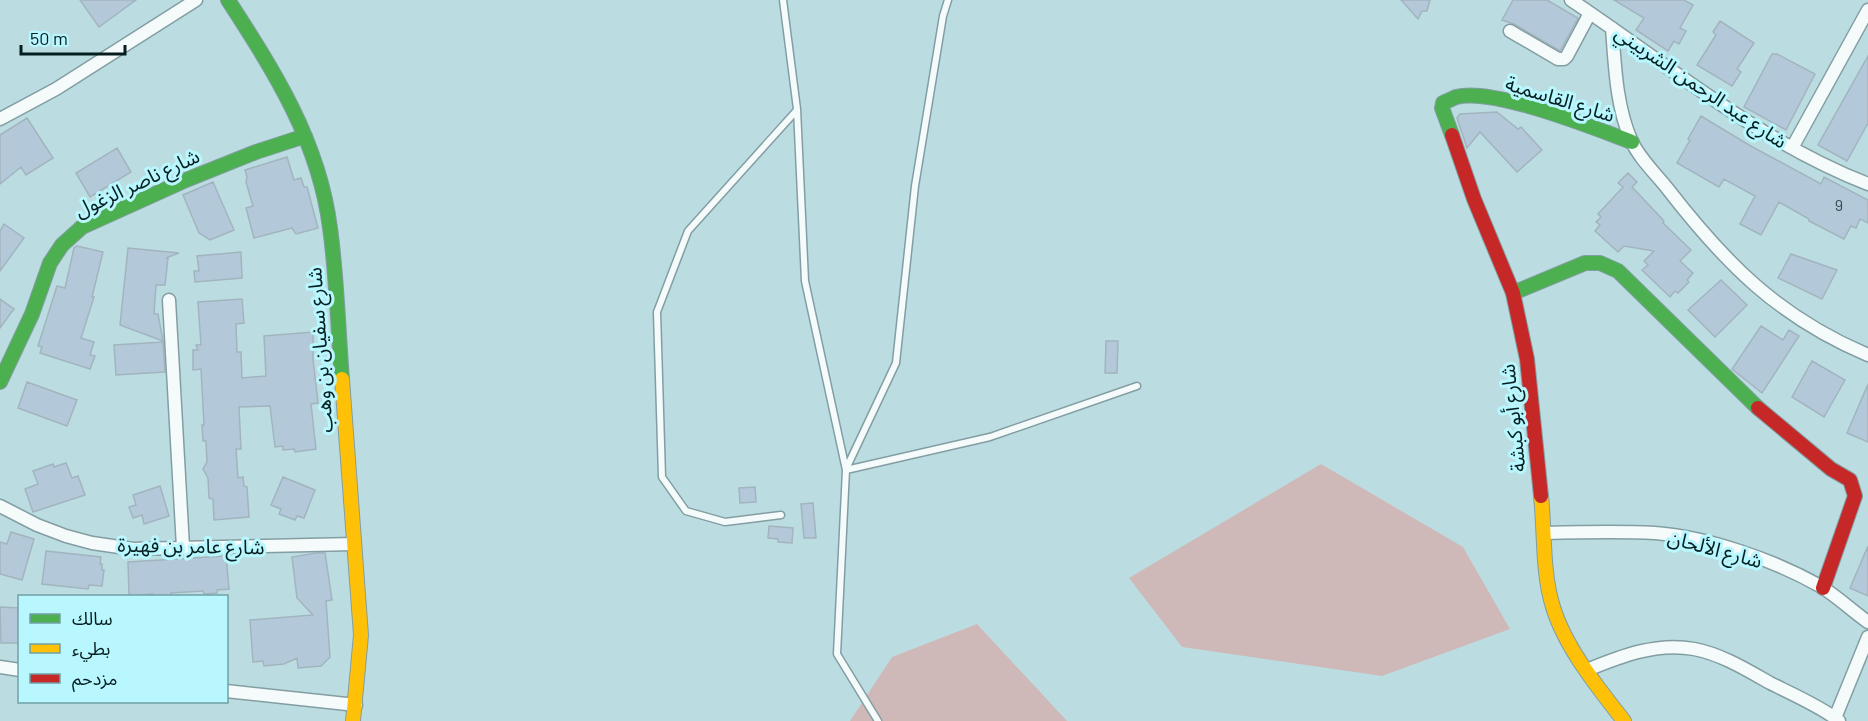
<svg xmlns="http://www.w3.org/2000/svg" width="1868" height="721" font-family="Barlow,'Noto Sans Arabic',sans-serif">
<rect width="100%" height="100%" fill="#bbdde2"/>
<!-- green -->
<path fill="#cfb9b8" d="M1321,464L1463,547L1510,629L1382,676L1182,647L1129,578Z
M977,624L1067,721H850L892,657Z"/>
<!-- building -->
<path fill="#b3c9da" stroke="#a2b4be" stroke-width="1.5" d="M80,0H136L99,27Z
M1401,0H1430L1427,11H1422L1418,19Z
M1513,0H1547L1578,18L1560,51L1514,24L1502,20Z
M1614,0H1684L1693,5L1680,28L1686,31L1679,44L1674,41L1668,51L1636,30L1644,18Z
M1720,21L1754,43L1737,69L1741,72L1732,86L1697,65L1716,35L1713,32Z
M1772,54H1777L1815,74L1786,130L1744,107Z
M1868,56V123L1847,161L1818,145Z
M1497,112L1518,129L1521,127L1542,150L1517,172L1480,132L1467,148L1457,118L1460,114Z
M1701,116L1749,145L1821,184L1824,177L1868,200V223L1860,219L1856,228L1851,226L1844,239L1809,221V219L1779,202L1761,235L1740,224L1755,196L1724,179L1719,187L1677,163L1690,140L1688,139Z
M27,118L53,158L26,175L21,167L0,184V135Z
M117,148L131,172L90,197L76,173Z
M287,157L294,180L301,178L304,187H307L318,228L296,234L292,228L254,238L246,208L253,206L246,182L247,177L245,170Z
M1628,173L1637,182L1632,187L1664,221L1663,223L1691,250L1680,261L1693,273L1687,280L1689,282L1678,293L1675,291L1670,297L1642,270L1648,265L1644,261L1654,251L1624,246L1618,252L1595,231L1600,225L1596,222L1601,217L1598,214L1623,187L1618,183Z
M213,182L234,230L210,240L199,233L183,195Z
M4,224L24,238L0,271V231Z
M77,246L103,252L92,297H94L81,338L94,342L90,355L95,356L90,369L40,353L42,347L38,346L57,286L65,288L74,248Z
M128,248L179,253L166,258H168L165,285H156L154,314H158L163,341L120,325Z
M241,252L242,278L195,282L194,271H199L197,256Z
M1791,254L1837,270L1822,299L1778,278Z
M1721,280L1747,305L1715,337L1688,310Z
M0,299L14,309L0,328Z
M242,299L244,323L236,324L237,352H241L242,378L266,376L264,336L313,332V359L318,403L311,404L316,449L295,452L294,449L283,450V446L275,447L270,406L239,407L241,449H236L238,478L243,477L244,486L247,487L249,517L214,520L213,499L209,498L208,478L203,469L207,462L206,441H203L202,425H204L201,369L193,370V350H198L196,345H201L198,302Z
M1761,326L1783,340L1789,330L1799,336L1762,393L1732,369Z
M1106,341H1118L1117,373H1105Z
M163,342L165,372L116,375L114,345Z
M1812,361L1845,380L1824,417L1792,397Z
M27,382L77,400L67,426L18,408Z
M1868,384V442L1847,433Z
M66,463L72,478L78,476L85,495L33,512L25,489L38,484L33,471L53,464L54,467Z
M283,477L315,490L304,518L297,516L295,520L279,514L281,509L271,505Z
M160,486L169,516L144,524L142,515L133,518L129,507L136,505L133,495Z
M755,487L756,502L740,503L739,488Z
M813,503L816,538H804L801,504Z
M769,526L793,528L792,543L778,542V539L768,538Z
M11,532L34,539L22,580L0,574V542L7,544Z
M1868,546V596L1850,588Z
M46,551L101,557L100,564H102V570H104L102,586L89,585L88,589L42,584Z
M316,553H325L332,600L326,601L330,657L321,666L298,668L297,658L284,664L264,666L263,661L253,662L250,620L313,615L297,598L292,557Z
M226,556L229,589L217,590V593L204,594L203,591L171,593V597H153V594L129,596L128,562Z
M0,607L20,608V643H1Z"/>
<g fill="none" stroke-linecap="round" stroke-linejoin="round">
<defs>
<path id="lane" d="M783,0L797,109L805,281L846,470L837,654L878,721
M846,469L896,363L915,186L943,16L948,0
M846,470L990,437L1137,386
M781,515L725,522L686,511L662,477L657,312L688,231L797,110"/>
<path id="street" d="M1571,0C1668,65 1758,141 1868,184
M1612,28C1615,66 1616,105 1631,140C1639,158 1655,173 1667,188C1725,263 1778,317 1868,355
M1510,31L1558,59H1564L1567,56L1590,13
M0,119L56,89L196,0
M1792,148L1868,10
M169,300L183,547
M0,506L37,525L66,536L92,543L133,549L354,544
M1545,533C1581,532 1618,531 1655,533C1708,537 1774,560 1820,586C1837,596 1852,611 1868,622
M0,667L20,670
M1587,670C1621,656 1657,642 1694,649C1721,654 1747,670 1770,683C1790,693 1822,707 1839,721
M226,691L356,705
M1835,718L1868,637"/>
<path id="fast" d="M228,0C274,71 319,141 330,228C337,278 338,329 342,379
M1452,135L1442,108L1443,103C1447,101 1452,99 1456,97C1493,87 1594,128 1632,142
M1513,293L1585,263H1600L1618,271L1758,408
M0,382L32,314L50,263L62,245L82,227L186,180L256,152L305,136"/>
<path id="slow" d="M342,379L361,635L353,721
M1541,496C1545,532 1542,572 1553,607C1565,647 1598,688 1624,721"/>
<path id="jam" d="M1452,135L1474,199L1513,293L1527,359L1541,496
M1758,408L1831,469L1850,480L1855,496L1823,588"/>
</defs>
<!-- lane casing -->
<use href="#lane" stroke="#839ea2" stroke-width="9"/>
<!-- street casing -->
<use href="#street" stroke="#839ea2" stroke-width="15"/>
<!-- fast casing -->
<use href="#fast" stroke="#839ea2" stroke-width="16"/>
<!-- slow casing -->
<use href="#slow" stroke="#839ea2" stroke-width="16"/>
<!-- jam casing -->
<use href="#jam" stroke="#839ea2" stroke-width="16"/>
<!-- lane -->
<use href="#lane" stroke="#f5fafb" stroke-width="6"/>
<!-- street -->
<use href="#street" stroke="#f5fafb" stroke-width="12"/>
<!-- fast -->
<use href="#fast" stroke="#4caf50" stroke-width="14"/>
<!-- slow -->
<use href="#slow" stroke="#ffc107" stroke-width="14"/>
<!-- jam -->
<use href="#jam" stroke="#c62828" stroke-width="14"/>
</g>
<g text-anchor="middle" stroke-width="6" stroke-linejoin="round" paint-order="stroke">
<!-- number labels -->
<g font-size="16" fill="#304a4f">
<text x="1839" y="211">9</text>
</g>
<!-- street labels -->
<g font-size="20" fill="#051f21" stroke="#b9f7ff">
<text transform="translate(1701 87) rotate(34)" y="7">شارع عبد الرحمن الشربيني</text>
<text transform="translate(1560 99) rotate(17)" y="7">شارع القاسمية</text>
<text transform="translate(137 183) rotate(-25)" y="7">شارع ناصر الزغول</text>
<text transform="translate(320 350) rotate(-94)" y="7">شارع سفيان بن وهب</text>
<text transform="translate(1513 418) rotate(-96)" y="7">شارع أبو كبشة</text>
<text transform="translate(191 546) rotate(1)" y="7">شارع عامر بن فهيرة</text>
<text transform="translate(1715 549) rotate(15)" y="7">شارع الألحان</text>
</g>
</g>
<!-- legend -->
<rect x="18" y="595" width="210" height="108" fill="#b9f7ff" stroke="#71a1a6" stroke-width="1.5"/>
<rect x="30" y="614" width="30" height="9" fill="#4caf50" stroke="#71a1a6" stroke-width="1.5"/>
<text x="72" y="625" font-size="18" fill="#051f21">سالك</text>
<rect x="30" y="644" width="30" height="9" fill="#ffc107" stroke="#71a1a6" stroke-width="1.5"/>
<text x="72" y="655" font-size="18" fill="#051f21">بطيء</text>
<rect x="30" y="674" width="30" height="9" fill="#c62828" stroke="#71a1a6" stroke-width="1.5"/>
<text x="72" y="685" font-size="18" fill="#051f21">مزدحم</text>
<!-- scale -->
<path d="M21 45v9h104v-9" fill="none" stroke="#051f21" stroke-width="3"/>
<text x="30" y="45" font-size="18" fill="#051f21" stroke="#b9f7ff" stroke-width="4.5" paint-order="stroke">50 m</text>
</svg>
